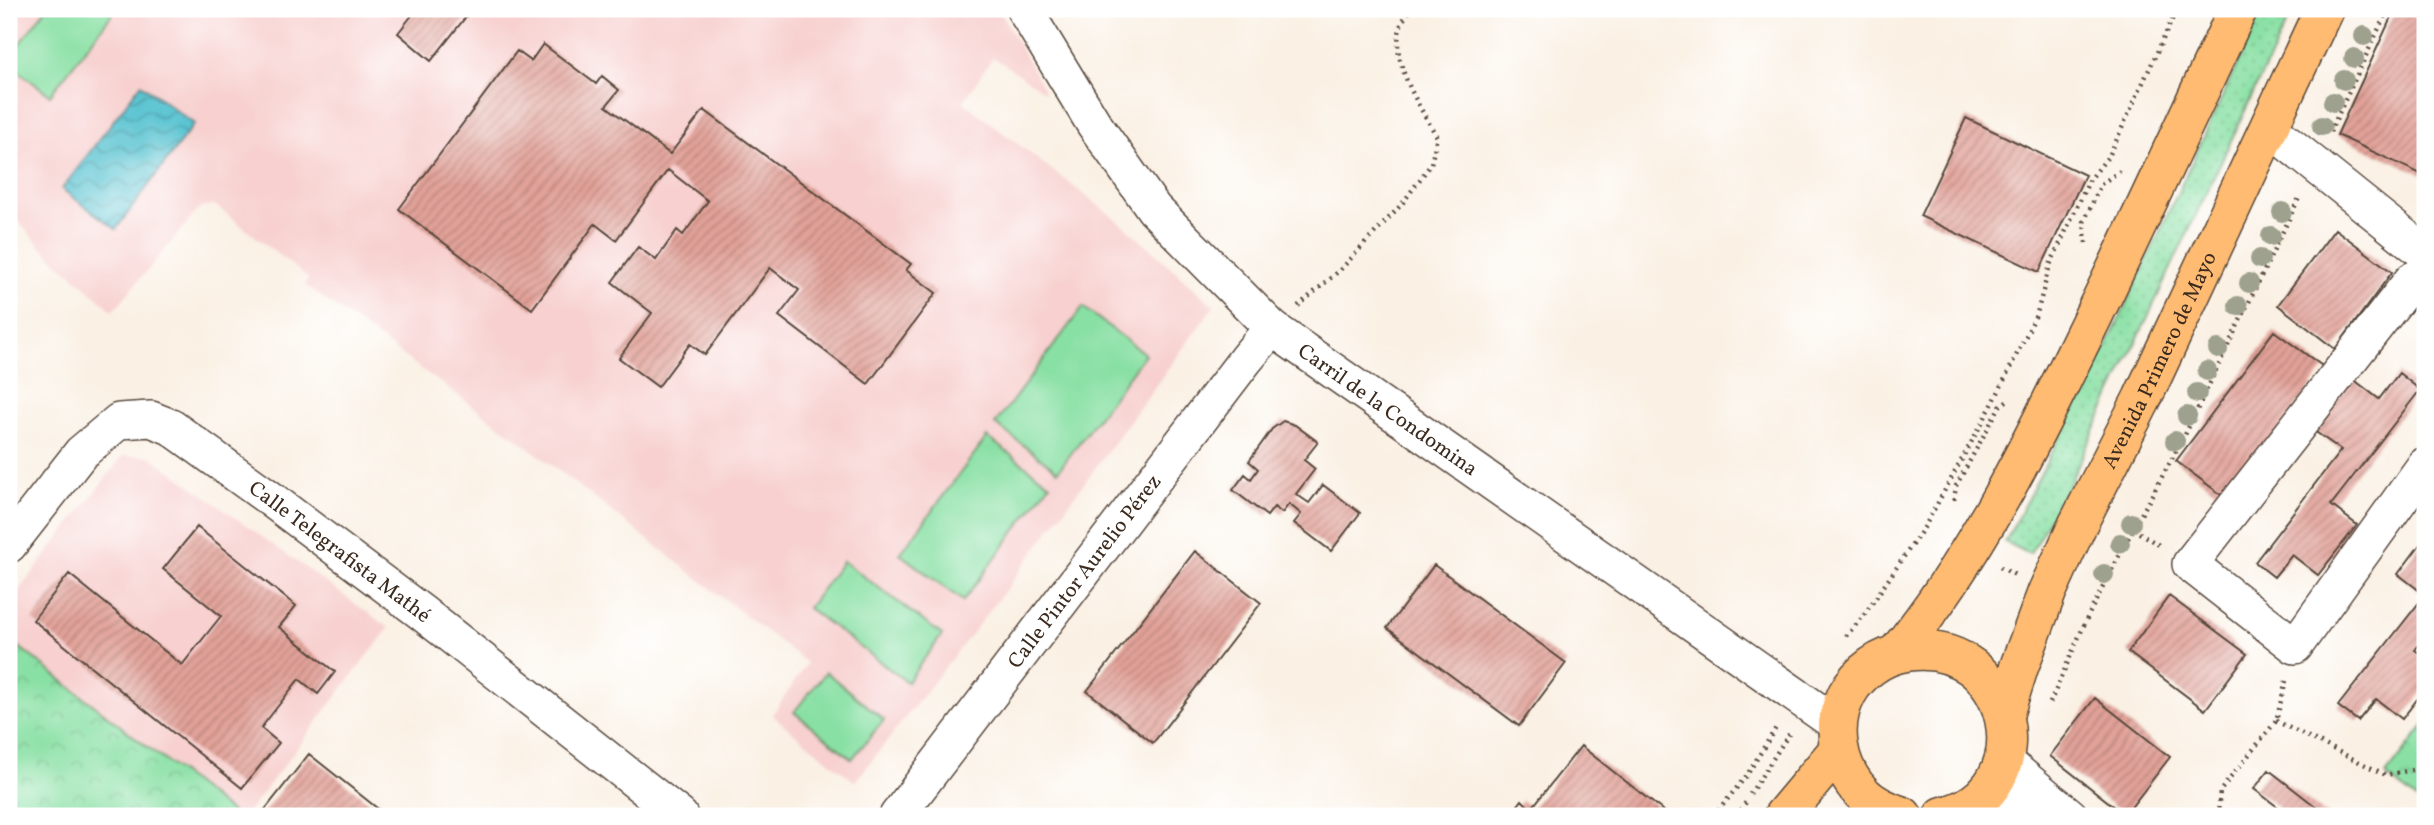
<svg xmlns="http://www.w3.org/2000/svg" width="2434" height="825" font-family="Vollkorn,serif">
<defs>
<pattern id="grass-dots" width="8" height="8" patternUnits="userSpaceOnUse" patternTransform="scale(1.75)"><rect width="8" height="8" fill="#89e0a4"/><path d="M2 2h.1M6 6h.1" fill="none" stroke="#77c08d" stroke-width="1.8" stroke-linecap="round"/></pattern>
<pattern id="park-crowns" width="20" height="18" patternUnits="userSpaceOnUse" patternTransform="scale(1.75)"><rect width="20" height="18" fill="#89e0a4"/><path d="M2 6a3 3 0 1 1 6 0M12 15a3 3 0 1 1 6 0" fill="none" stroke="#77c08d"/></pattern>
<pattern id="water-waves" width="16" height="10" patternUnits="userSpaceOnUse" patternTransform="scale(1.75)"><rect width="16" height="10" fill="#56c2d0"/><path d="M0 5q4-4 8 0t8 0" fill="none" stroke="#489ea8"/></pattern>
<pattern id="building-hatch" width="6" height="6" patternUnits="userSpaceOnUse" patternTransform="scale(1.75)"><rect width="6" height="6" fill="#e2a299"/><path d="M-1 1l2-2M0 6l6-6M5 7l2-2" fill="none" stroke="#b8847c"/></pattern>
</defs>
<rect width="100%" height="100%" fill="#fff"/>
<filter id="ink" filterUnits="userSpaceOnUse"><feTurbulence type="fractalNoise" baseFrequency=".0143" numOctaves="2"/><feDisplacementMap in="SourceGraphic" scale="14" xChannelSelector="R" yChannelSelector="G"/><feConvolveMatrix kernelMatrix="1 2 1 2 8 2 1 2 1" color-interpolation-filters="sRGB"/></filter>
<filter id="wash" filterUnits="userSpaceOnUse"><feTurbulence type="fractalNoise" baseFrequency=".00686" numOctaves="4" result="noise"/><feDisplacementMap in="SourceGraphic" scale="28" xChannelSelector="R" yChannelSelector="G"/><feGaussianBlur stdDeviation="1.57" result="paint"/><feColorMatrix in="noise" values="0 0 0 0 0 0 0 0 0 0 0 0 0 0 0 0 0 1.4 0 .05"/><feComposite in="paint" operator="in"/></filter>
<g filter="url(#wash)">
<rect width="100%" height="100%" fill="#faf0e3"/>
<!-- built -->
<path fill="#f7d0cf" d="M9,9H999L1046,93L993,57L963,102L1124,225L1214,306L1008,587L855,782L772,715L807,663L514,436L305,285L308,278L215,205L200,208L113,311L42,248L9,210Z
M123,456H150L389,628L245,816H236L9,639V603Z"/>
<!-- grass -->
<path fill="url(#grass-dots)" stroke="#628561" stroke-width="2" d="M2263,9H2293L2070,482L2030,554L2005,542L2103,354Z"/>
<!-- park -->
<path fill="url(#park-crowns)" stroke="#628561" stroke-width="2" d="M9,639L236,816H23L9,805Z
M2425,725V807L2386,775Z"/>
<!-- garden -->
<path fill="#89e0a4" stroke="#628561" stroke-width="2" d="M46,9H116L50,95L9,64V57Z
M1083,307L1145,354L1058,471L995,424Z
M987,437L1050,484L963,601L900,554Z
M843,561L942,635L907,682L808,608Z
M826,672L884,720L852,759L794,712Z"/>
<!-- water -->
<path fill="url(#water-waves)" stroke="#487677" stroke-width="2" d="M141,84L194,124L116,229L62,189Z"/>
<g id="blocks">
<!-- building -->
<path fill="url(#building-hatch)" d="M405,9H472L431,61L398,33L413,14Z
M2395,9H2425V176L2337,135Z
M543,44L596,84L602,76L619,90L606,106L670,154L704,110L911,264L906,270L936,293L868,384L779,316L799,290L770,268L705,355L690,344L658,387L619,358L652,313L612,282L638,247L656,260L677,230L683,235L708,201L668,170L616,240L595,224L532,309L399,209L517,51L531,61Z
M1966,118L2085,175L2039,272L1920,216Z
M2335,229L2392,272L2335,349L2278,305Z
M2274,331L2325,368L2227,499L2176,461Z
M2399,373L2420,390L2331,505L2357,525L2318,575L2292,555L2274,577L2255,562L2341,450L2313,430L2353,379L2379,399Z
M1283,421L1295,425L1318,442L1304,460L1315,469L1296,494L1309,503L1323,485L1360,513L1331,551L1294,523L1301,514L1289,504L1282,513L1274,507L1267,516L1233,490L1245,474L1251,479L1258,469L1249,461L1272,429Z
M197,527L296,606L279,627L335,672L318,694L299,679L261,728L279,743L242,788L33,620L69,574L182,665L221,616L163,569Z
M2425,538V637L2415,650L2425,657V689L2402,719L2376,699L2358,721L2338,706L2425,595L2398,574Z
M1195,551L1261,603L1153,743L1087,691Z
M1434,565L1566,663L1519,726L1387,628Z
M2169,596L2247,654L2205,710L2128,652Z
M2095,698L2170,757L2125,815L2050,756Z
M1581,746L1667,814L1666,816H1510L1522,800L1531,809Z
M309,754L387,816H260Z
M2269,770L2328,816H2273L2279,808L2254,789Z"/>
</g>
</g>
<g filter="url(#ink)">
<use href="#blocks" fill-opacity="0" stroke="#58483c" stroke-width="2"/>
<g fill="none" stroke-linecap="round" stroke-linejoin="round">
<defs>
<g id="street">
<path id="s1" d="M1024,9L1094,124L1154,209L1272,328L1838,725"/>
<path d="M2269,128L2425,253"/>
<path d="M2425,274L2412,280L2190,564L2295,646L2425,465"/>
<path id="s2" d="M9,545L81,453L119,421L151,419L171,427L268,497L421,612L680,816"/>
<path d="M2003,760L2070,816"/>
<path d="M1986,790L2019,816"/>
<path id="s3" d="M897,816L1246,359L1272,328"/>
</g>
<g id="primary">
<path d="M1897,653C1975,557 2031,445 2084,335C2137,227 2187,118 2238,9"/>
<path id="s4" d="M2004,715L2019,667L2047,592L2078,524L2142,399L2324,9"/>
<path d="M1783,816L1839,749"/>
<path d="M1903,816C1888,811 1873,805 1862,793C1837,767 1830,726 1847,694C1859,672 1881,656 1906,652C2014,635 2047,792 1943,816"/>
</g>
</defs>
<!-- street casing -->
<use href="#street" stroke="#58483c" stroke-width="38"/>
<!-- primary casing -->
<use href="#primary" stroke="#58483c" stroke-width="41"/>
<!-- path -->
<path stroke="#58483c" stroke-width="4.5" stroke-dasharray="2 5" stroke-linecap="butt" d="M2330,132L2388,9
M2086,243L2084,222L2101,184L2120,171
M1298,306L1340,270L1402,204L1431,164L1437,137C1421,108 1390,63 1400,29C1401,22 1407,15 1410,9
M1954,500L1956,486L2000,406L2009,399
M2133,529L2162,547
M2000,567L2017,576
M1846,636L1862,618L1925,526L1993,403L2037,313L2050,265L2089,181L2110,154L2177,9
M2050,703L2088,616L2133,529L2183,439L2300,196
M2276,721L2386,775L2417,769L2425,759
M2417,769L2425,775
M1750,794L1789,734
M9,815L11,816
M1714,816L1747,775L1777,726
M1737,816L1746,802
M2218,816L2220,791L2276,721L2287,677"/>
<!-- street -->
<use href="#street" stroke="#fff" stroke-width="35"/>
<!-- primary -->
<use href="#primary" stroke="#febb71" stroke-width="38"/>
</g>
<!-- trees -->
<g fill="#9ea18d">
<circle cx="2364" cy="36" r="10"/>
<circle cx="2354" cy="58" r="10"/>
<circle cx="2344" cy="80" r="10"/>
<circle cx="2333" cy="102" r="10"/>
<circle cx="2322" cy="126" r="10"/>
<circle cx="2282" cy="212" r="10"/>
<circle cx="2271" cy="236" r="10"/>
<circle cx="2260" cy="259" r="10"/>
<circle cx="2249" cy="283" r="10"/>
<circle cx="2238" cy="306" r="10"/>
<circle cx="2218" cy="349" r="10"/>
<circle cx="2207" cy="371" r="10"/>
<circle cx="2197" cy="393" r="10"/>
<circle cx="2187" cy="416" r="10"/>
<circle cx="2175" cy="441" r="10"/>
<circle cx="2131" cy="523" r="10"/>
<circle cx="2120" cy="543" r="10"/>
<circle cx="2104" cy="574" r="10"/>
</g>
</g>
<g text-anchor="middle" stroke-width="6" stroke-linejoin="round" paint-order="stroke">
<!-- street labels -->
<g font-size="21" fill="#3b2a1e" stroke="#fff">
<text dy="7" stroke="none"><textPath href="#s4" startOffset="388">Avenida Primero de Mayo</textPath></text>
<text dy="7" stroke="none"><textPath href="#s1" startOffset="548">Carril de la Condomina</textPath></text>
<text dy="7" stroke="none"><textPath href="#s2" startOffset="430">Calle Telegrafista Mathé</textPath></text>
<text dy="7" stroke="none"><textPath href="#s3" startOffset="308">Calle Pintor Aurelio Pérez</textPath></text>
</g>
</g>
<!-- margin -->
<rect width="2434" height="825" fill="none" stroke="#fff" stroke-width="35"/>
</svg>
